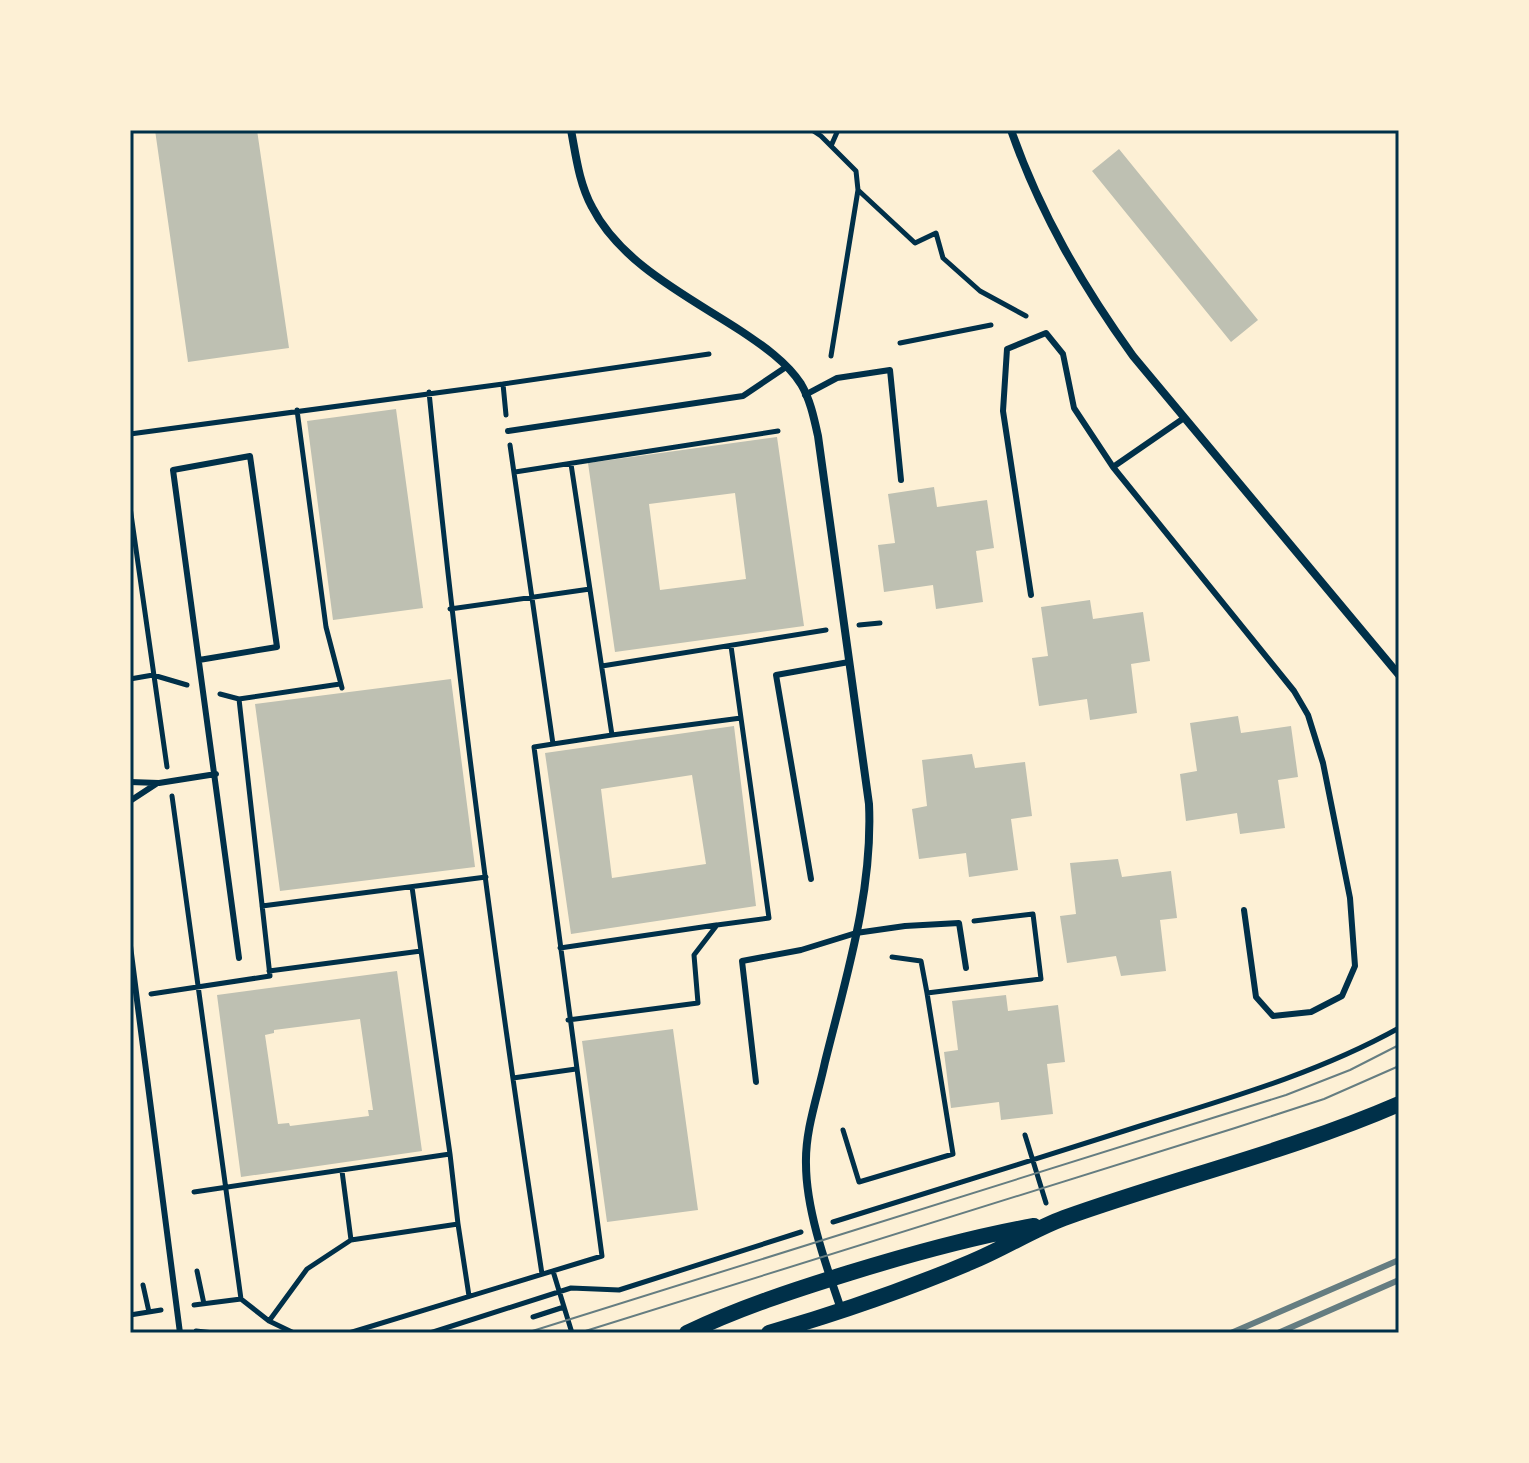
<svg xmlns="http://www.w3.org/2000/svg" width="1529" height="1463" font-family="Mulish,sans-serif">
<rect width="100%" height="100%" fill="#fdf0d5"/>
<!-- building -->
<path fill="#bec0b2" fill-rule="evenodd" d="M155,130H257L289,348L188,362Z
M1119,149L1258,320L1231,342L1092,171Z
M396,409L423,608L333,620L307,421Z
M777,437L804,626L615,652L588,463ZM735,493L746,579L660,590L649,504Z
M934,487L937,507L987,500L994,548L976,551L983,602L936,609L933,585L884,592L878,545L895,543L888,494Z
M1090,600L1093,619L1143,612L1150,661L1131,664L1137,713L1090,720L1087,699L1039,706L1032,658L1048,656L1041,607Z
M451,679L475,867L280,891L255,704Z
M1238,716L1241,733L1291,726L1298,777L1278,780L1285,828L1240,834L1237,813L1186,821L1180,774L1197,771L1190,723Z
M734,726L756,906L571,934L545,753ZM692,775L706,864L612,878L601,789Z
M972,754L975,768L1025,762L1032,816L1011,819L1018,870L969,877L966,853L919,859L912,809L927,806L922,760Z
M1118,859L1122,877L1171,871L1177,918L1160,920L1166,971L1121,976L1116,956L1067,963L1060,916L1076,914L1070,863Z
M397,971L422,1151L241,1177L217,995ZM360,1019L373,1110H368L369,1116L290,1126L289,1123L278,1124L265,1035L274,1033V1030Z
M1006,995L1008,1011L1058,1005L1065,1062L1047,1064L1053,1114L1001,1120L999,1102L951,1108L944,1052L958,1050L952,1001Z
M673,1029L698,1210L607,1222L582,1041Z"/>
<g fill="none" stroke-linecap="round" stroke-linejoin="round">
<!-- path -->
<path stroke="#003049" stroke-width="5" d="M812,130L821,136L856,171L858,190L915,243L936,233L943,258L980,291L1026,316
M831,146L838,130
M900,343L991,325
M831,356L858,190
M503,384L709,354
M429,392C458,687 497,981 542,1274
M297,410L326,627L342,688
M130,434L503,384L506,415
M515,472L778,431
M130,507L167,767
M450,609L590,589
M859,625L880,623
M602,666L826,630
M130,679L153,675L187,685
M220,694L239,699
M612,735L741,718L731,646
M553,744L612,735L571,464
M172,796L241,1299L269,1321L294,1333
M262,906L486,877
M560,948L716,925
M892,957L921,961L927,993
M269,971L421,951L412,887
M151,994L270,976L239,699L340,684
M568,1020L698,1003L694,955L717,925L769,918L741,718
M513,1078L576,1069
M843,1130L859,1182L953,1154L927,993L1041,979L1033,914L974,921
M1025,1135L1046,1203
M1399,1161V1165
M342,1171L351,1240
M194,1192L450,1154L421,951
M833,1222C936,1190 1040,1158 1143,1125C1230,1098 1318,1073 1399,1028
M458,1224L469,1296
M197,1271L204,1304
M553,1271L572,1333
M143,1285L149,1312
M194,1305L241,1299
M130,1315L161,1310
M533,1317L564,1307
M269,1321L307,1269L351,1240L458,1224L450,1154
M196,1331L214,1333
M349,1333L602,1256L534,747L553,744L510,445
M430,1333L571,1288L619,1290L801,1232"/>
<!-- service -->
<path stroke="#003049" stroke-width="6" d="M805,395L837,378L890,370L901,480
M508,431L743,396L786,367
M1113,467L1294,691L1308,715L1323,763L1350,898L1355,966L1342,996L1311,1012L1273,1016L1256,997L1244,910
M1031,595L1003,411L1007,349L1046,333L1063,354L1074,408L1113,467L1184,418
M199,660L277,647L250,456L173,470L239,958
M130,782L159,783L216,774
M130,801L156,784
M811,879L776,675L849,662
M130,946L180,1333
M756,1082L742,961L801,950L856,933L905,926L959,923L966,968"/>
<!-- minor -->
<path stroke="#003049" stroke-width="8" d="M571,130C576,156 579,183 592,207C621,264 689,297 741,331C762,345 787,362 801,384C810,399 814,418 818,436L869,804C873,892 846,977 825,1062C818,1095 805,1130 806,1164C806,1211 827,1268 842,1312
M1011,130C1040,213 1082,285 1133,356L1399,675"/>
<!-- secondary -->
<path stroke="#003049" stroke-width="16" d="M687,1333C739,1308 794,1290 849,1273C911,1254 971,1237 1034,1226
M769,1333C838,1313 905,1290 971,1262C1003,1249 1032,1230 1064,1218C1175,1178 1291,1151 1399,1104"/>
<!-- tram -->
<path stroke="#657d81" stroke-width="2" d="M526,1333L1286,1095L1350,1070L1399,1045
M579,1333L1235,1128L1324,1099L1399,1066"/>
<!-- rail -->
<path stroke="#657d81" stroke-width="6" d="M1231,1333L1399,1260
M1278,1333L1399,1280"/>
</g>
<!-- border -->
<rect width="1529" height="1463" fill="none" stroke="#fdf0d5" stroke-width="264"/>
<rect x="132" y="132" width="1265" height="1199" fill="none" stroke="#003049" stroke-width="3"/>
</svg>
